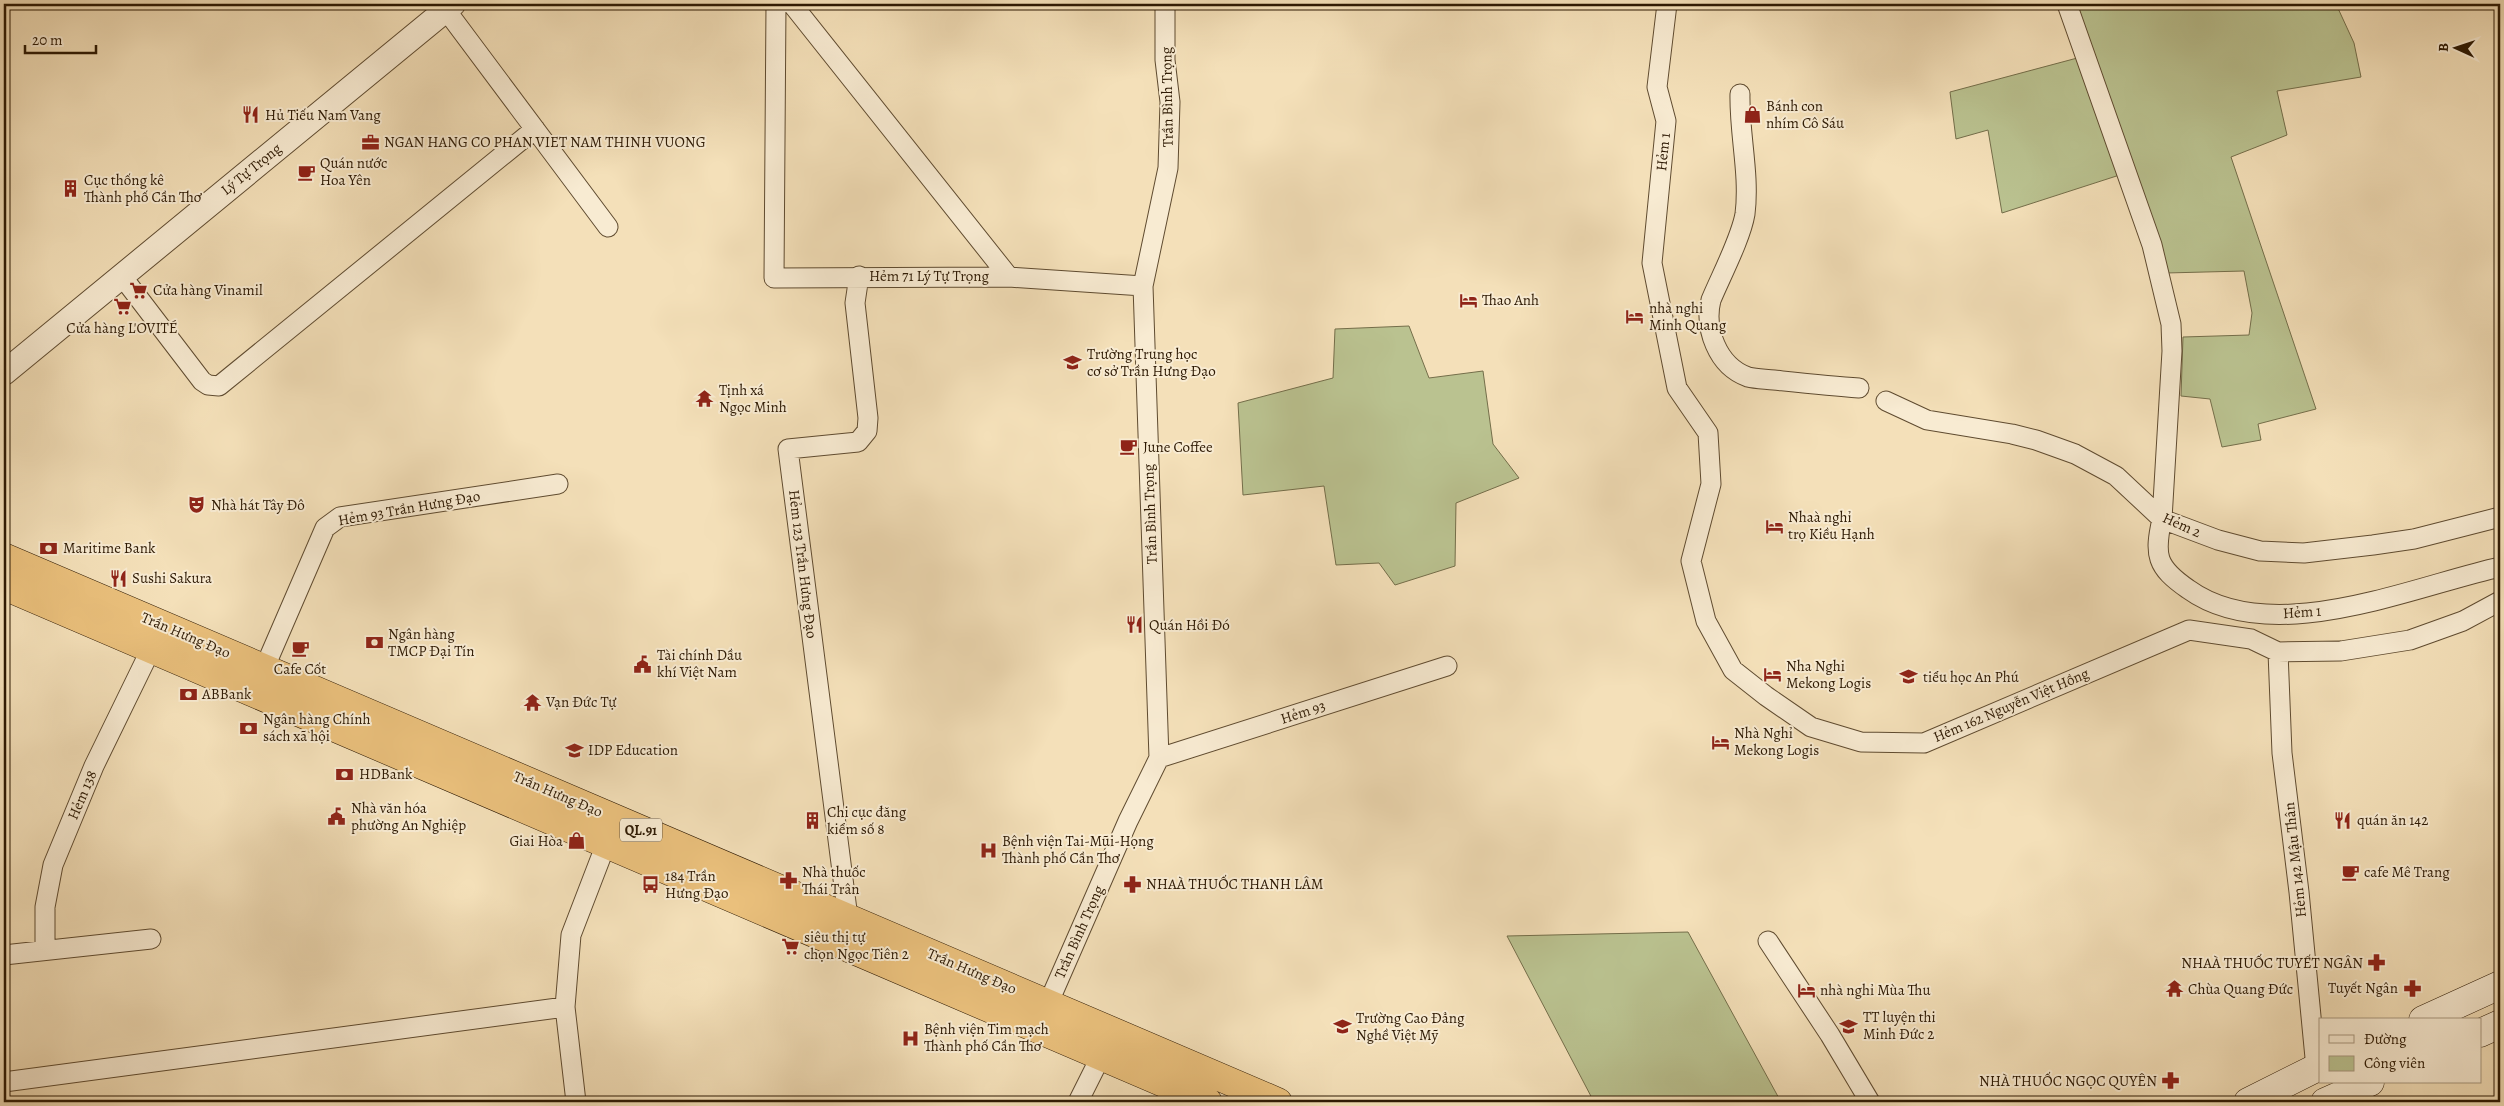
<svg xmlns="http://www.w3.org/2000/svg" width="2504" height="1106" font-family="Alegreya,serif">
<rect width="100%" height="100%" fill="#f4e0b9"/>
<filter id="stains"><feTurbulence type="fractalNoise" baseFrequency=".004" numOctaves="4"/><feColorMatrix values="0 0 0 0 .2 0 0 0 0 .09 0 0 0 0 .02 0 0 0 .5 -.17"/></filter>
<radialGradient id="worn" r=".72"><stop offset=".6" stop-color="#630" stop-opacity="0"/><stop offset="1" stop-color="#630" stop-opacity=".3"/></radialGradient>
<!-- green -->
<path fill="#bac290" stroke="#746e4a" d="M2067,4H2336L2354,43L2361,77L2277,91L2287,135L2231,157L2316,409L2258,424L2261,440L2222,447L2210,399L2181,396L2183,337L2249,335L2252,313L2244,271L2166,273L2132,171L2002,213L1988,130L1956,139L1950,92L2081,57Z
M1409,326L1429,378L1483,371L1493,444L1519,478L1456,503L1455,566L1395,585L1379,563L1336,565L1324,486L1243,495L1238,403L1333,378L1335,329Z
M1688,932L1781,1102H1594L1507,936Z"/>
<g fill="none" stroke-linecap="round" stroke-linejoin="round">
<defs>
<path id="minor" d="M776,4L774,278L1009,277L792,4
M1667,4L1657,87L1666,121L1652,263L1677,388L1708,433L1711,484L1691,561L1706,621L1733,670L1766,696L1811,727L1861,742L1924,743L2189,630L2251,639L2278,652L2341,651L2410,640L2463,621L2500,601
M2067,4L2152,245L2171,324L2172,351L2162,519C2154,555 2156,567 2188,589C2271,649 2411,587 2500,567
M446,10L608,227
M1740,94C1739,134 1750,174 1745,214C1741,238 1721,276 1711,300C1704,328 1717,366 1748,377C1756,379 1766,379 1774,380C1803,383 1831,386 1859,388
M121,275L202,381L208,385L219,386L535,129
M1009,277L1143,286
M1886,401L1927,420L2012,434L2036,440L2075,454L2116,476L2162,519L2218,540L2260,551L2304,553L2373,545L2414,539L2500,517
M2278,652L2282,753L2299,892L2316,1068
M264,669L325,528L340,517L558,484
M1159,758L1447,666
M848,918L788,449L858,442L867,431L868,418L855,303L859,276
M1768,941L1830,1035L1870,1102
M45,949V907L53,865L94,766L151,649
M4,955L151,939
M1048,1004L1128,821L1159,758L1143,286L1168,168L1170,102L1165,60V4
M4,1082L565,1007
M576,1102L565,1007L571,935L606,844
M1078,1102L1101,1056"/>
<path id="tertiary" d="M4,373L453,4"/>
<path id="secondary" d="M2423,1020L2500,985
M2480,1033L2500,1024
M2248,1102L2320,1066
M2325,1102L2370,1082"/>
<path id="trunk" d="M4,557L1278,1102
M4,586L1208,1102"/>
</defs>
<!-- minor casing -->
<use href="#minor" stroke="#5f4b30" stroke-width="21"/>
<!-- tertiary casing -->
<use href="#tertiary" stroke="#5f4b30" stroke-width="26"/>
<!-- secondary casing -->
<use href="#secondary" stroke="#2d1903" stroke-width="29"/>
<!-- trunk casing -->
<use href="#trunk" stroke="#2d1903" stroke-width="29"/>
<!-- minor -->
<use href="#minor" stroke="#f8ebd2" stroke-width="19"/>
<!-- tertiary -->
<use href="#tertiary" stroke="#f8ebd2" stroke-width="24"/>
<!-- secondary -->
<use href="#secondary" stroke="#f8ebd2" stroke-width="28"/>
<!-- trunk -->
<use href="#trunk" stroke="#eac07c" stroke-width="28"/>
</g>
<!-- icons -->
<defs>
<symbol id="restaurant-bare" viewBox="-9 -9 18 18"><path d="M-5-6h1v4h1v-4h1v4h1v-4h1v5L-1.5 .5V6h-2V.5L-5-1ZM5-6V6H3V1.5H1.5Q1.5-4 5-6Z" fill="#8f2418" stroke="#f8ebd2" stroke-width="2.5" paint-order="stroke"/></symbol>
<symbol id="shop-bare" viewBox="-9 -9 18 18"><path d="M-5-2.5h2.3a2.7 3.5 0 0 1 5.4 0H5L5.5 6h-11ZM-1.5-2.5h3a1.5 2.3 0 0 0-3 0Z" fill="#8f2418" stroke="#f8ebd2" stroke-width="2.5" paint-order="stroke"/></symbol>
<symbol id="office-bare" viewBox="-9 -9 18 18"><path d="M-6-3h4V-5.5h4V-3h4V5H-6ZM-1-4.5V-3h2v-1.5ZM-6 0V1H6V0Z" fill="#8f2418" stroke="#f8ebd2" stroke-width="2.5" paint-order="stroke"/></symbol>
<symbol id="cafe-bare" viewBox="-9 -9 18 18"><path d="M-5.5-4.5H6V0H3Q3 3.5 0 3.5H-2.5Q-5.5 3.5-5.5 0ZM3-3.2v2h1.7v-2ZM-6 4.5H4V6H-6Z" fill="#8f2418" stroke="#f8ebd2" stroke-width="2.5" paint-order="stroke"/></symbol>
<symbol id="building-bare" viewBox="-9 -9 18 18"><path d="M-4-6H4V6H1V3H-1V6H-4ZM-2.5-4.3h1.7v1.8h-1.7ZM.8-4.3h1.7v1.8H.8ZM-2.5-1h1.7V.8h-1.7ZM.8-1h1.7V.8H.8Z" fill="#8f2418" stroke="#f8ebd2" stroke-width="2.5" paint-order="stroke"/></symbol>
<symbol id="supermarket-bare" viewBox="-9 -9 18 18"><path d="M-6-5.5h2.5l.6 2H6L4.5 2H-2.5L-4.4-4H-6ZM-1.5 3.2a1.3 1.3 0 1 0 .1 0ZM3 3.2a1.3 1.3 0 1 0 .1 0Z" fill="#8f2418" stroke="#f8ebd2" stroke-width="2.5" paint-order="stroke"/></symbol>
<symbol id="hotel-bare" viewBox="-9 -9 18 18"><path d="M-6-4.5h1.5V1H6V5H4.5V3h-9V5H-6ZM-4 0a1.8 1.8 0 1 1 3.6 0ZM.5 0V-2.5h3Q6-2.5 6 0Z" fill="#8f2418" stroke="#f8ebd2" stroke-width="2.5" paint-order="stroke"/></symbol>
<symbol id="school-bare" viewBox="-9 -9 18 18"><path d="M0-5L7-2L0 1L-7-2ZM-4 1L0 2.5L4 1V4Q0 6-4 4Z" fill="#8f2418" stroke="#f8ebd2" stroke-width="2.5" paint-order="stroke"/></symbol>
<symbol id="temple-bare" viewBox="-9 -9 18 18"><path d="M0-6L5-2H3V0L6.5 2.5H4V6H1.5V3h-3V6H-4V2.5H-6.5L-3 0V-2H-5Z" fill="#8f2418" stroke="#f8ebd2" stroke-width="2.5" paint-order="stroke"/></symbol>
<symbol id="theatre-bare" viewBox="-9 -9 18 18"><path d="M-5-5.5Q0-4 5-5.5V0Q5 5 0 6Q-5 5-5 0ZM-3.3-2.5H-1v1.5H-3.3ZM1-2.5H3.3v1.5H1ZM-2.8 1Q0 5.5 2.8 1Z" fill="#8f2418" stroke="#f8ebd2" stroke-width="2.5" paint-order="stroke"/></symbol>
<symbol id="bank-bare" viewBox="-9 -9 18 18"><path d="M-6-4H6V4H-6ZM0-2.3a2.3 2.3 0 1 0 0 4.6a2.3 2.3 0 1 0 0-4.6Z" fill="#8f2418" stroke="#f8ebd2" stroke-width="2.5" paint-order="stroke"/></symbol>
<symbol id="civic-bare" viewBox="-9 -9 18 18"><path d="M-.6-6.5H3V-4.5H.6V-3L4-1V1h2V6H-6V1h2V-1L-.6-3ZM-1.2 2.5V6h2.4V2.5Z" fill="#8f2418" stroke="#f8ebd2" stroke-width="2.5" paint-order="stroke"/></symbol>
<symbol id="hospital-bare" viewBox="-9 -9 18 18"><path d="M-5-5h3v3.5h4V-5h3V5h-3V1.5h-4V5h-3Z" fill="#8f2418" stroke="#f8ebd2" stroke-width="2.5" paint-order="stroke"/></symbol>
<symbol id="pharmacy-bare" viewBox="-9 -9 18 18"><path d="M-2-6h4v4h4v4h-4v4h-4v-4h-4v-4h4Z" fill="#8f2418" stroke="#f8ebd2" stroke-width="2.5" paint-order="stroke"/></symbol>
<symbol id="bus-bare" viewBox="-9 -9 18 18"><path d="M-5-6H5V4H4V6H2V4H-2V6H-4V4H-5ZM-3.5-4V0h7V-4ZM-3.5 1.2v1.5H-2V1.2ZM2 1.2v1.5H3.5V1.2Z" fill="#8f2418" stroke="#f8ebd2" stroke-width="2.5" paint-order="stroke"/></symbol>
<symbol id="university-bare" viewBox="-9 -9 18 18"><path d="M0-5L7-2L0 1L-7-2ZM-4 1L0 2.5L4 1V4Q0 6-4 4Z" fill="#8f2418" stroke="#f8ebd2" stroke-width="2.5" paint-order="stroke"/></symbol>
</defs>
<g fill-rule="evenodd">
<use href="#restaurant-bare" x="238" y="102" width="25" height="25"/>
<use href="#shop-bare" x="1740" y="102" width="25" height="25"/>
<use href="#office-bare" x="358" y="130" width="25" height="25"/>
<use href="#cafe-bare" x="294" y="160" width="25" height="25"/>
<use href="#building-bare" x="58" y="176" width="25" height="25"/>
<use href="#supermarket-bare" x="126" y="278" width="25" height="25"/>
<use href="#hotel-bare" x="1456" y="288" width="25" height="25"/>
<use href="#supermarket-bare" x="110" y="294" width="25" height="25"/>
<use href="#hotel-bare" x="1622" y="304" width="25" height="25"/>
<use href="#school-bare" x="1060" y="350" width="25" height="25"/>
<use href="#temple-bare" x="692" y="386" width="25" height="25"/>
<use href="#cafe-bare" x="1116" y="434" width="25" height="25"/>
<use href="#theatre-bare" x="184" y="492" width="25" height="25"/>
<use href="#hotel-bare" x="1762" y="514" width="25" height="25"/>
<use href="#bank-bare" x="36" y="536" width="25" height="25"/>
<use href="#restaurant-bare" x="106" y="566" width="25" height="25"/>
<use href="#restaurant-bare" x="1122" y="612" width="25" height="25"/>
<use href="#bank-bare" x="362" y="630" width="25" height="25"/>
<use href="#cafe-bare" x="288" y="636" width="25" height="25"/>
<use href="#civic-bare" x="630" y="652" width="25" height="25"/>
<use href="#hotel-bare" x="1760" y="662" width="25" height="25"/>
<use href="#school-bare" x="1896" y="664" width="25" height="25"/>
<use href="#bank-bare" x="176" y="682" width="25" height="25"/>
<use href="#temple-bare" x="520" y="690" width="25" height="25"/>
<use href="#bank-bare" x="236" y="716" width="25" height="25"/>
<use href="#hotel-bare" x="1708" y="730" width="25" height="25"/>
<use href="#school-bare" x="562" y="738" width="25" height="25"/>
<use href="#bank-bare" x="332" y="762" width="25" height="25"/>
<use href="#civic-bare" x="324" y="804" width="25" height="25"/>
<use href="#restaurant-bare" x="2330" y="808" width="25" height="25"/>
<use href="#building-bare" x="800" y="808" width="25" height="25"/>
<use href="#shop-bare" x="564" y="828" width="25" height="25"/>
<use href="#hospital-bare" x="976" y="838" width="25" height="25"/>
<use href="#cafe-bare" x="2338" y="860" width="25" height="25"/>
<use href="#pharmacy-bare" x="776" y="868" width="25" height="25"/>
<use href="#pharmacy-bare" x="1120" y="872" width="25" height="25"/>
<use href="#bus-bare" x="638" y="872" width="25" height="25"/>
<use href="#supermarket-bare" x="778" y="934" width="25" height="25"/>
<use href="#pharmacy-bare" x="2364" y="950" width="25" height="25"/>
<use href="#pharmacy-bare" x="2400" y="976" width="25" height="25"/>
<use href="#temple-bare" x="2162" y="976" width="25" height="25"/>
<use href="#hotel-bare" x="1794" y="978" width="25" height="25"/>
<use href="#school-bare" x="1836" y="1014" width="25" height="25"/>
<use href="#university-bare" x="1330" y="1014" width="25" height="25"/>
<use href="#hospital-bare" x="898" y="1026" width="25" height="25"/>
<use href="#pharmacy-bare" x="2158" y="1068" width="25" height="25"/>
</g>
<g text-anchor="middle" stroke-width="4" stroke-linejoin="round" paint-order="stroke">
<!-- shield labels -->
<rect fill="#f8ebd2" stroke="#6a5841" stroke-width="1" x="620" y="818.5" width="42" height="23" rx="4"/>
<g font-size="14" font-weight="bold" fill="#2d1903">
<text x="641" y="835">QL.91</text>
</g>
<!-- street labels -->
<g font-size="15" fill="#2d1903" stroke="#f8ebd2">
<text transform="translate(1167 97) rotate(-91)" y="5">Trần Bình Trọng</text>
<text transform="translate(1663 152) rotate(-84)" y="5">Hẻm 1</text>
<text transform="translate(251 169) rotate(-39)" y="5">Lý Tự Trọng</text>
<text x="929" y="281">Hẻm 71 Lý Tự Trọng</text>
<text transform="translate(409 508) rotate(-10)" y="5">Hẻm 93 Trần Hưng Đạo</text>
<text transform="translate(1150 514) rotate(-92)" y="5">Trần Bình Trọng</text>
<text transform="translate(2182 525) rotate(24)" y="5">Hẻm 2</text>
<text transform="translate(803 564) rotate(83)" y="5">Hẻm 123 Trần Hưng Đạo</text>
<text transform="translate(2302 612) rotate(-4)" y="5">Hẻm 1</text>
<text transform="translate(186 635) rotate(23)" y="5">Trần Hưng Đạo</text>
<text transform="translate(2011 705) rotate(-23)" y="5">Hẻm 162 Nguyễn Việt Hồng</text>
<text transform="translate(1303 712) rotate(-18)" y="5">Hẻm 93</text>
<text transform="translate(558 794) rotate(23)" y="5">Trần Hưng Đạo</text>
<text transform="translate(82 795) rotate(-67)" y="5">Hẻm 138</text>
<text transform="translate(2295 860) rotate(-96)" y="5">Hẻm 142 Mậu Thân</text>
<text transform="translate(1079 932) rotate(-66)" y="5">Trần Bình Trọng</text>
<text transform="translate(972 971) rotate(23)" y="5">Trần Hưng Đạo</text>
</g>
<!-- poi labels -->
<g font-size="15" fill="#2d1903" stroke="#f8ebd2" text-anchor="start">
<text x="1766" y="111">Bánh con<tspan x="1766" dy="17">nhím Cô Sáu</tspan></text>
<text x="265" y="120">Hủ Tiếu Nam Vang</text>
<text x="384" y="147">NGAN HANG CO PHAN VIET NAM THINH VUONG</text>
<text x="320" y="168">Quán nước<tspan x="320" dy="17">Hoa Yên</tspan></text>
<text x="84" y="185">Cục thống kê<tspan x="84" dy="17">Thành phố Cần Thơ</tspan></text>
<text x="153" y="295">Cửa hàng Vinamil</text>
<text x="1482" y="305">Thao Anh</text>
<text x="1649" y="313">nhà nghỉ<tspan x="1649" dy="17">Minh Quang</tspan></text>
<text x="122" y="333" text-anchor="middle">Cửa hàng L'OVITÉ</text>
<text x="1087" y="359">Trường Trung học<tspan x="1087" dy="17">cơ sở Trần Hưng Đạo</tspan></text>
<text x="719" y="395">Tịnh xá<tspan x="719" dy="17">Ngọc Minh</tspan></text>
<text x="1143" y="452">June Coffee</text>
<text x="211" y="510">Nhà hát Tây Đô</text>
<text x="1788" y="522">Nhaà nghỉ<tspan x="1788" dy="17">trọ Kiều Hạnh</tspan></text>
<text x="63" y="553">Maritime Bank</text>
<text x="132" y="583">Sushi Sakura</text>
<text x="1149" y="630">Quán Hồi Đó</text>
<text x="388" y="639">Ngân hàng<tspan x="388" dy="17">TMCP Đại Tín</tspan></text>
<text x="657" y="660">Tài chính Dầu<tspan x="657" dy="17">khí Việt Nam</tspan></text>
<text x="1786" y="671">Nha Nghi<tspan x="1786" dy="17">Mekong Logis</tspan></text>
<text x="300" y="674" text-anchor="middle">Cafe Cốt</text>
<text x="1923" y="682">tiểu học An Phú</text>
<text x="202" y="699">ABBank</text>
<text x="546" y="707">Vạn Đức Tự</text>
<text x="263" y="724">Ngân hàng Chính<tspan x="263" dy="17">sách xã hội</tspan></text>
<text x="1734" y="738">Nhà Nghỉ<tspan x="1734" dy="17">Mekong Logis</tspan></text>
<text x="588" y="755">IDP Education</text>
<text x="359" y="779">HDBank</text>
<text x="351" y="813">Nhà văn hóa<tspan x="351" dy="17">phường An Nghiệp</tspan></text>
<text x="827" y="817">Chi cục đăng<tspan x="827" dy="17">kiểm số 8</tspan></text>
<text x="2357" y="825">quán ăn 142</text>
<text x="563" y="846" text-anchor="end">Giai Hòa</text>
<text x="1002" y="846">Bệnh viện Tai-Mũi-Họng<tspan x="1002" dy="17">Thành phố Cần Thơ</tspan></text>
<text x="802" y="877">Nhà thuốc<tspan x="802" dy="17">Thái Trân</tspan></text>
<text x="2364" y="877">cafe Mê Trang</text>
<text x="665" y="881">184 Trần<tspan x="665" dy="17">Hưng Đạo</tspan></text>
<text x="1146" y="889">NHAÀ THUỐC THANH LÂM</text>
<text x="804" y="942">siêu thị tự<tspan x="804" dy="17">chọn Ngọc Tiên 2</tspan></text>
<text x="2363" y="968" text-anchor="end">NHAÀ THUỐC TUYẾT NGÂN</text>
<text x="2398" y="993" text-anchor="end">Tuyết Ngân</text>
<text x="2188" y="994">Chùa Quang Đức</text>
<text x="1820" y="995">nhà nghỉ Mùa Thu</text>
<text x="1863" y="1022">TT luyện thi<tspan x="1863" dy="17">Minh Đức 2</tspan></text>
<text x="1356" y="1023">Trường Cao Đẳng<tspan x="1356" dy="17">Nghề Việt Mỹ</tspan></text>
<text x="924" y="1034">Bệnh viện Tim mạch<tspan x="924" dy="17">Thành phố Cần Thơ</tspan></text>
<text x="2157" y="1086" text-anchor="end">NHÀ THUỐC NGỌC QUYÊN</text>
</g>
</g>
<!-- margin -->
<rect width="2504" height="1106" fill="none" stroke="#f4e0b9" stroke-width="20"/>
<rect x="5" y="5" width="2494" height="1096" fill="none" stroke="#2d1903" stroke-width="2.5"/>
<rect x="10" y="10" width="2484" height="1086" fill="none" stroke="#2d1903"/>
<!-- legend -->
<rect x="2319" y="1018" width="162" height="65" fill="#f8ebd2" stroke="#a7977f"/>
<rect x="2329" y="1035" width="25" height="8" fill="#f8ebd2" stroke="#a7977f"/>
<text x="2364" y="1044" font-size="15" fill="#2d1903">Đường</text>
<rect x="2329" y="1056" width="25" height="15" fill="#bac290" stroke="#a7977f"/>
<text x="2364" y="1068" font-size="15" fill="#2d1903">Công viên</text>
<!-- north arrow -->
<g transform="translate(2456 48) rotate(273)" stroke="#f8ebd2" stroke-width="4" paint-order="stroke">
<path d="M0-4L9 19L0 12L-9 19Z" fill="#2d1903"/>
<text y="-8" font-size="14" font-weight="bold" text-anchor="middle" fill="#2d1903">B</text>
</g>
<!-- scale -->
<path d="M25 45v8h71v-8" fill="none" stroke="#2d1903" stroke-width="2.5"/>
<text x="32" y="45" font-size="15" fill="#2d1903" stroke="#f8ebd2" stroke-width="4" paint-order="stroke">20 m</text>
<rect width="100%" height="100%" filter="url(#stains)"/>
<rect width="100%" height="100%" fill="url(#worn)"/>
</svg>
